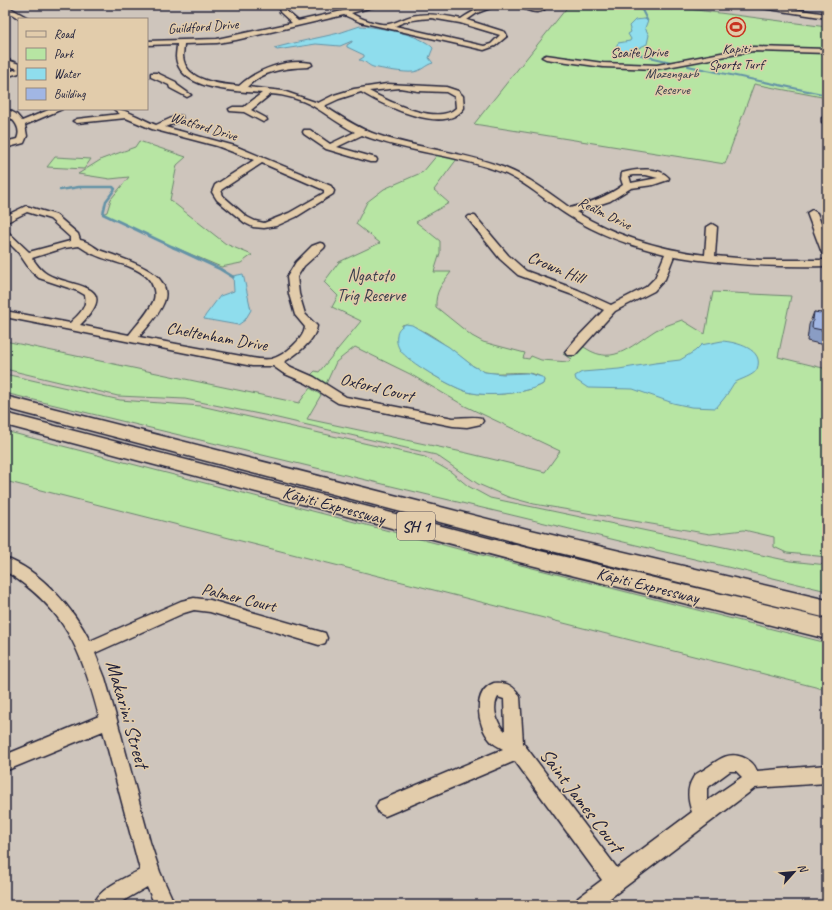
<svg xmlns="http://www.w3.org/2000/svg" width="832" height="910" font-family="Caveat,sans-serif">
<rect width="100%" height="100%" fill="#cec5bc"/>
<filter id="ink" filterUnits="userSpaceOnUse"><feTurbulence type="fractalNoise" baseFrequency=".025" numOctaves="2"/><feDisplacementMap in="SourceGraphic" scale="8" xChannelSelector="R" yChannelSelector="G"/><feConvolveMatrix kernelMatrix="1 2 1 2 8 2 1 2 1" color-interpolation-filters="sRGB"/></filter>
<g filter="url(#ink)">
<!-- green -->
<path fill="#b7e5a3" stroke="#6c846f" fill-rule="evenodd" d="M569,5H658L827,27V98L754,84L725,164L474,124Z
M139,141L186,157L177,165L170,200L226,244L252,255L241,263L221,267L162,242L103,214L107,212L111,199L129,177L110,179L78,174L102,159L135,147Z
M438,154L457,159L434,190L449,203L416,222L440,241V253L434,272H451C442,284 435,291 436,307L472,336L483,342L525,353L523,358L529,359L531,356L541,360L569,362L572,359L563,354L574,356L580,344C611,369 629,347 656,330C664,326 674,323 682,320L705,334L713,292L791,296L778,357L827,369V557L787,553L774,547V537L744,530L710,534L534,504L508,497L478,484L436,455L269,416L185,399L118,396L5,369V341L299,403L310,388L321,395L307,419L467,453L545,472L560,451L465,406L410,374L355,347L336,362L325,386L310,376L315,371L319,372L361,321L332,307L338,296L324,282L339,262L380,243L356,224L367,202L384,189L423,172ZM406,324C426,329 445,345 461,357C469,363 476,369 485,372C501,376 534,367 544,380L543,384C526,394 483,398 465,391C443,383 416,365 400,350L402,325Z
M55,157L91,159L84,169L47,167Z
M5,374L120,400L201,406L425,457L451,472L468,486L490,498L790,561L827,565V591L5,393Z
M5,431L493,558L827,643V690L5,481Z"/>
<!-- water -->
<path fill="#8fdded" stroke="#6392a6" d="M644,19L648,20L645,28L649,35L647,44L634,50L633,53C625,54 622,53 616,47L618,43L630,41L631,39L628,34L631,32L629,26L635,20Z
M360,26C378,27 421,34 433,48L429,58L433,63C425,65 422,71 413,72C404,73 382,69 373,67C367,65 365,60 359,60L364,57V55L347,47V45L352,42V41L340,46L316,44L277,50L274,48C296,42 318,38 339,33C346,31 353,28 360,26Z
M243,274L251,310L245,320L238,325L204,319L205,316L220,296L234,291L233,276Z
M406,324L412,325L449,347L473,366L485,372L503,374L527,373L542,377L544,380L543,384C526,394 483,398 465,391C450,386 408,362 400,350C397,345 396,340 397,335C397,330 401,326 406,324Z
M722,341C736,342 765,349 757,369C754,376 740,379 734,383C732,386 731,388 729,391C726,397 720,403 716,408L691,407L673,403L633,389L588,388L576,380L575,376L582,372L619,369L655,363L680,360L695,351L701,345Z"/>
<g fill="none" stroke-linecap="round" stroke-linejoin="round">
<!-- stream-far2 -->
<path stroke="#6392a6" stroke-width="2" d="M628,5L642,10L647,20
M633,53L675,63
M688,66L827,95"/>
<!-- stream-far1 -->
<path stroke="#6392a6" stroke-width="2.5" d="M60,190L79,187H113L115,189L106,201L103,214L175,248"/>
<!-- stream -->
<path stroke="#6392a6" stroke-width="3" d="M173,247L220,269L233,277"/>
<defs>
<path id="minor" d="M5,5L28,18L29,19L18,18L5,10Z
M278,5H284L285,10L298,21L369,5H380L351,13C358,18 380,26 389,24C399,22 407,16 418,15C432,13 447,16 461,19C473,11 484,5 498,5L477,13L467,20L505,32L507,36L495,46L484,50L360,22L344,15L236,40L217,43L184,44C184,48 183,53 183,56C185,82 221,84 239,86C257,69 286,59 311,63L312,65L308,67C285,68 264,70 247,87L283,91L318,103L334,95L354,89L387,84L446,87L458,91L463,96L464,108C445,136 383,105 361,92L339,99L324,106C340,116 354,126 372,133C415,149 462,151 505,168C530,178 548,192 570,208C589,203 607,197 623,185L621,179L622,173C636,169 659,166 669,178L668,180L653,185L631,188L610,201L576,212C615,236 659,249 705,255L707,227L712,224L717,227L715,256L760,260H827V266C775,267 725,265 674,256L665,279L654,291L615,311L575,355H567L565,352L575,340L604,310L570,294L518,275L500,259L469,220L467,218L469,216H475L508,255L526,271L578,290L611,305L646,287L655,278L665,254C631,246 599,235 569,216C547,202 530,185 506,174C460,155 409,153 362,135L337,147L376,158L377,160L376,162H370L326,149L304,134L303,132L304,130H310L330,144L355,132C340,125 327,114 313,106C300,99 285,95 271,94L251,110L266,118L267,120L263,122L244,112L230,111L229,109L233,107H244L262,93C238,91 179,91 176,57C176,53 177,48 177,44L147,45V41L217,39L292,23L280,12ZM431,18L460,23L500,35L491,44L484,46L395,26C407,20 418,19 431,18ZM400,88L418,91L446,92L455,97L456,108C437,126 388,101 369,91ZM634,175H646L658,178L631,183L629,176Z
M520,5L533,7L529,5L543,7L544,10C538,14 524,11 520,5Z
M753,5H768L827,14V18L756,7Z
M753,47L827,49V53L753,51L657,69L603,67L546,59L542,57L546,55L603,63L657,65Z
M5,59L19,64V73L5,77V73L18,69L5,64Z
M151,73H157L176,82L177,85L191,95L187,97L170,88L169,85L151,77Z
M5,108L16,114L22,121L51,109H62L25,125L27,136L24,143L5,148V142L17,139C22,128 14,120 5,113Z
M114,109C127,109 143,120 156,125L176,116H182V120L165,127L235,146L331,186L334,191L333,194L296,217L276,226L264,228L253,227L245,223L217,200L212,192L215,185L254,160L217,146L152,129L126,118L77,123L73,121L77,119L120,114ZM262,163L324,190V193L289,213L264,223L255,221L247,217L223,196L221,190Z
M827,117V122H822V118Z
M26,206L56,215L78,234L80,240C87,241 93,246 99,250C104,252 111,254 116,256C134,263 174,275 164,302C159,315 148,326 139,337L252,358C258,359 265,360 271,359C284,356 304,339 305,327L295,315L289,294L287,277L296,262L312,246L320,243L324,244L325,246L324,248L304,266L297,277L299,294L305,314L317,326C315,341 296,355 284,362L291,367L314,377L346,397L453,418C461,418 475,416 481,418L483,421L481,424L467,427L453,426L338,403L306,383L283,373L273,366H252L5,317V311L70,323C77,316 88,308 85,295L78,291L39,278L31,271L18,252L5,239V231L8,232L29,252L70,241V237L50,219L27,212L5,223V216ZM79,246C84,249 88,252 93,254C109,262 133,264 147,277C153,283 157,294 153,302C147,315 137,324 129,335L80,325C123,283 71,288 47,274C40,270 36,263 32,258L64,248Z
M812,210L817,213L827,240V256L822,253L807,213Z
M5,558C40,570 74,609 90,641L181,601L194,598L210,600L325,633L327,638L325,643L319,645L210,612L194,610L184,613L95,653L105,678L117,720L150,842L160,872L175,905H155L147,887L116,905H93C101,887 123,879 140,870L103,731L5,771V755L99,716C81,650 66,609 5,571Z
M494,683C506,682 515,686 520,697L523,743L617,868L692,812C688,801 686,789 693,778C695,773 701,772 705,769C717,761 727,751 742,757C749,760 754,763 757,771L827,765V783L755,788L601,905H575L578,898L602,880L515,761L385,816L379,813L376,807L379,801L503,749C498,746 493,744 490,740C477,725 472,691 494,683ZM498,697L504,699L505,731C496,723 492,707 498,697ZM730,771H736L742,777L707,801V788Z"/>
<path id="highway" d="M5,396L531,530L827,600V618L531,546L5,408Z
M5,413L523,547L827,619V639L523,563L5,425Z"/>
</defs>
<!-- minor casing -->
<use href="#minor" stroke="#22223b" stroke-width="3"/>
<!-- highway casing -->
<use href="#highway" stroke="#22223b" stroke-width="3"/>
<!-- minor -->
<use href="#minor" fill="#e2ccab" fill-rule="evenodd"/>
<!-- highway -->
<use href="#highway" fill="#e2ccab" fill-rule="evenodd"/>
</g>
<!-- wall -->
<path fill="#8a9dc4" stroke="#22223b" d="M814,312L827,314V347H823L824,345L807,341L809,325Z"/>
<!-- building -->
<path fill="#a1b6e4" stroke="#22223b" d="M814,312L827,314V331L812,328Z"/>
</g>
<!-- icons -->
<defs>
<symbol id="stadium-ring" viewBox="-11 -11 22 22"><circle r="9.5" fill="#e2ccab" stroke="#c8321e" stroke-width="1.5"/><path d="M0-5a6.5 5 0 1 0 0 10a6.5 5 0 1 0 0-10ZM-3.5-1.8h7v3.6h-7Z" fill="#c8321e"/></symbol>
</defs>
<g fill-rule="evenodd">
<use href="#stadium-ring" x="725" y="16" width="22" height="22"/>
</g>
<g text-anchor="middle" stroke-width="3" stroke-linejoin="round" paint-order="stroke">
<!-- far-street labels -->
<g font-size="14" fill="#22223b" stroke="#e2ccab">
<text transform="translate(203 26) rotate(-4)" y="5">Guildford Drive</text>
<text transform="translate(639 52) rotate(-1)" y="5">Scaife Drive</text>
<text transform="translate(204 126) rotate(17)" y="5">Watford Drive</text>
<text transform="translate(605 213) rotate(26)" y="5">Realm Drive</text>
</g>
<!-- far-poi labels -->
<g font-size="14" fill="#22223b" stroke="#e2ccab">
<text x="736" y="53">Kapiti<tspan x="736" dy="16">Sports Turf</tspan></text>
</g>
<!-- far-park labels -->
<g font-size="14" fill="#383f4b" stroke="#e2ccab">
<text x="672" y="78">Mazengarb<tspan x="672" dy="16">Reserve</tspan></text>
</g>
<!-- shield labels -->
<rect fill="#e2ccab" stroke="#5c555d" stroke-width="1" x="397" y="512" width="38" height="28" rx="3"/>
<g font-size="16" font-weight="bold" fill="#22223b">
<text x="416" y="532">SH 1</text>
</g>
<!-- street labels -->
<g font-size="17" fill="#22223b" stroke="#e2ccab">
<text transform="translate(556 267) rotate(23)" y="6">Crown Hill</text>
<text transform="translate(217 336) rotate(10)" y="6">Cheltenham Drive</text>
<text transform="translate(377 387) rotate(14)" y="6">Oxford Court</text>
<text transform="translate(334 505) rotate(15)" y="6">Kāpiti Expressway</text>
<text transform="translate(648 585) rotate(14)" y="6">Kāpiti Expressway</text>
<text transform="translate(239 597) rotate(14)" y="6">Palmer Court</text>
</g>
<!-- park labels -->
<g font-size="17" fill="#383f4b" stroke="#e2ccab">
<text x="371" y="281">Ngatoto<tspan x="371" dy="20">Trig Reserve</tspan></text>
</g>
<!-- near-street labels -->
<g font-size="20" fill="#22223b" stroke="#e2ccab">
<text transform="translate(128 714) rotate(74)" y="7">Makarini Street</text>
<text transform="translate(582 800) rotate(53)" y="7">Saint James Court</text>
</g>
</g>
<!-- margin -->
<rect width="832" height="910" fill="none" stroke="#e2ccab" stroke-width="20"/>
<rect x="10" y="10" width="812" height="890" fill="none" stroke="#22223b" stroke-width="1.5" filter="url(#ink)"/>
<!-- legend -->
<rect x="18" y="18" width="130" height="92" fill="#e2ccab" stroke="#95887e"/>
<rect x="26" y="31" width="20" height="6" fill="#e2ccab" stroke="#95887e"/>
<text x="54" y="38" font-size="12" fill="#22223b">Road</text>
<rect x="26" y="48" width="20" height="12" fill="#b7e5a3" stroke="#95887e"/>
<text x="54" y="58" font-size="12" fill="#22223b">Park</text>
<rect x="26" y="68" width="20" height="12" fill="#8fdded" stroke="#95887e"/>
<text x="54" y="78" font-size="12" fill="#22223b">Water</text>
<rect x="26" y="88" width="20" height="12" fill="#a1b6e4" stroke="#95887e"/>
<text x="54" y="98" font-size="12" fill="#22223b">Building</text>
<!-- north arrow -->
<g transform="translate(794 872) rotate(63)" stroke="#e2ccab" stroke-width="3" paint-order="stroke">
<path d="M0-3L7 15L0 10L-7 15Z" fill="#22223b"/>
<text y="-6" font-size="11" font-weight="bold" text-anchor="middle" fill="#22223b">N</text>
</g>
</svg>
